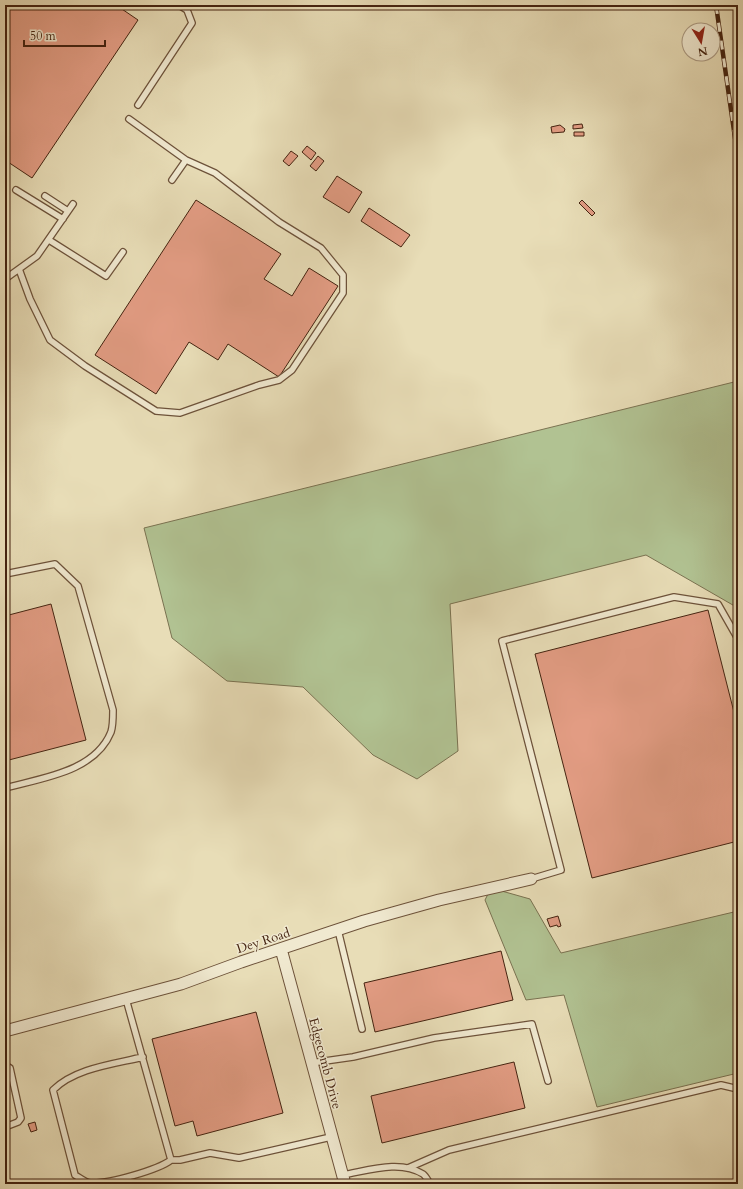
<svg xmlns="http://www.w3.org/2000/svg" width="743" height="1189" font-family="Cardo,serif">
<rect width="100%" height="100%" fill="#e8ddb7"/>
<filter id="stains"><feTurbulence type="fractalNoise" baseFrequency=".005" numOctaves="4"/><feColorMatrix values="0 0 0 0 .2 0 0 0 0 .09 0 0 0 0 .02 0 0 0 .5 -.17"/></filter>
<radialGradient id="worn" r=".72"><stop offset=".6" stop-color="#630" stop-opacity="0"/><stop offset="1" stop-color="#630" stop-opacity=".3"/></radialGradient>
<!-- green -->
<path fill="#b1c292" stroke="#7a7251" d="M738,381V608L646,555L450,604L458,751L417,779L373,755L303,687L227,681L172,638L144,528Z
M491,888L530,899L561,953L738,911V1073L597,1107L564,995L526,1000L485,900Z"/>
<!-- building -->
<path fill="#e29c83" stroke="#442310" d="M5,5H116L138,20L32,178L5,160Z
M560,125L565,129L564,132L552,133L551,127Z
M573,125L582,124L583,128L573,129Z
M574,132H584V136H574Z
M307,146L316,153L311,160L302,152Z
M291,151L298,156L289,166L283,161Z
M318,156L324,161L316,171L310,166Z
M337,176L362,192L349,213L323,197Z
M196,200L281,254L264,279L292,296L309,268L338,286L279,377L228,344L218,360L189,342L156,394L95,355Z
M582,200L595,213L592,216L579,203Z
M369,208L410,235L401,247L361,221Z
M51,604L86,740L5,761V616Z
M708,610L738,728V841L592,878L535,654Z
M558,916L561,926L558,927L557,925L550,927L547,919Z
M501,951L513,1000L375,1032L364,983Z
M256,1012L283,1113L197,1136L193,1121L175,1126L152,1039Z
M514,1062L525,1108L382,1143L371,1096Z
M35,1122L37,1130L31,1132L28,1124Z"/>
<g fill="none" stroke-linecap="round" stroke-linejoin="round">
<defs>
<path id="service" d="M138,105L192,23L187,10L179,5
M129,119L186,160L172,180
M16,190L63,219
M45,196L68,211
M49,240L106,276L123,252
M19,269L30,299L50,340L85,366L156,411L180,413L259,385L279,380L292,370L343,293V275L321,248L279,222L215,173L186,160
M5,279L37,256L73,204
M5,574L55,564L78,586L113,710C113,717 113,726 111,732C95,772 41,778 5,788
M531,879L561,870L502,641L674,597L718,604L738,639
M338,930L362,1029
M126,999L171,1160H180L210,1153L239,1158L331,1137
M143,1057C114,1064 75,1068 53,1090L75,1175C80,1178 86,1183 91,1183C108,1184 158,1170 171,1160
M311,1063L353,1057L434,1038L532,1024L548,1081
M5,1065L10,1068L21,1118L18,1122L5,1127
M408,1168L449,1150L721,1085L738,1089
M342,1175C367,1171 400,1159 423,1174C426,1176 428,1181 430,1184"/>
<path id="minor" d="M281,949L345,1184
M5,1031L181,984L241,962L364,921L439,900L531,879"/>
</defs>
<!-- service casing -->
<use href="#service" stroke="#6d523a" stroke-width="8"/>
<!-- minor casing -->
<use href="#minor" stroke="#6d523a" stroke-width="13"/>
<!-- service -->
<use href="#service" stroke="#f0e9d0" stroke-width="5.5"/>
<!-- minor -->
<use href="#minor" stroke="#f0e9d0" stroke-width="11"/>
<defs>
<path id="rail" d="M716,5L738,159"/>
</defs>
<!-- rail casing -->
<use href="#rail" stroke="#442310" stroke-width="4.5"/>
<!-- rail -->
<use href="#rail" stroke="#f0e9d0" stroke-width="3" stroke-dasharray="9" stroke-linecap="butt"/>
</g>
<g text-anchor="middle" stroke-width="3" stroke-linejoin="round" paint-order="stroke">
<!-- street labels -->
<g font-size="13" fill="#442310" stroke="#f0e9d0">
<text transform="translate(263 940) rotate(-18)" y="5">Dey Road</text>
<text transform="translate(326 1063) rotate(75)" y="5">Edgecomb Drive</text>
</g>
</g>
<!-- margin -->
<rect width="743" height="1189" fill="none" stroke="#e8ddb7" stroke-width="20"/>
<rect x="6" y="6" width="731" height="1177" fill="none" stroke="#442310" stroke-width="2"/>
<rect x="10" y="10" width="723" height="1169" fill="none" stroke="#442310"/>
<!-- north arrow -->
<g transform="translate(701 42) rotate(169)"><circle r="19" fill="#f0e9d0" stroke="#ab9a83"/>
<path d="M0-3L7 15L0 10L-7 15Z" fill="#8f2418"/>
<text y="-6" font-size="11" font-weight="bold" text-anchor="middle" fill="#442310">N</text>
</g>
<!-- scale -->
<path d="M24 40v6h81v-6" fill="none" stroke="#442310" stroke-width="2"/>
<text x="30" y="40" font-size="12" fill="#442310" stroke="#f0e9d0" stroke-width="3" paint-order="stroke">50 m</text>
<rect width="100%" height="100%" filter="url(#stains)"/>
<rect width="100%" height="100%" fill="url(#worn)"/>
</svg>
